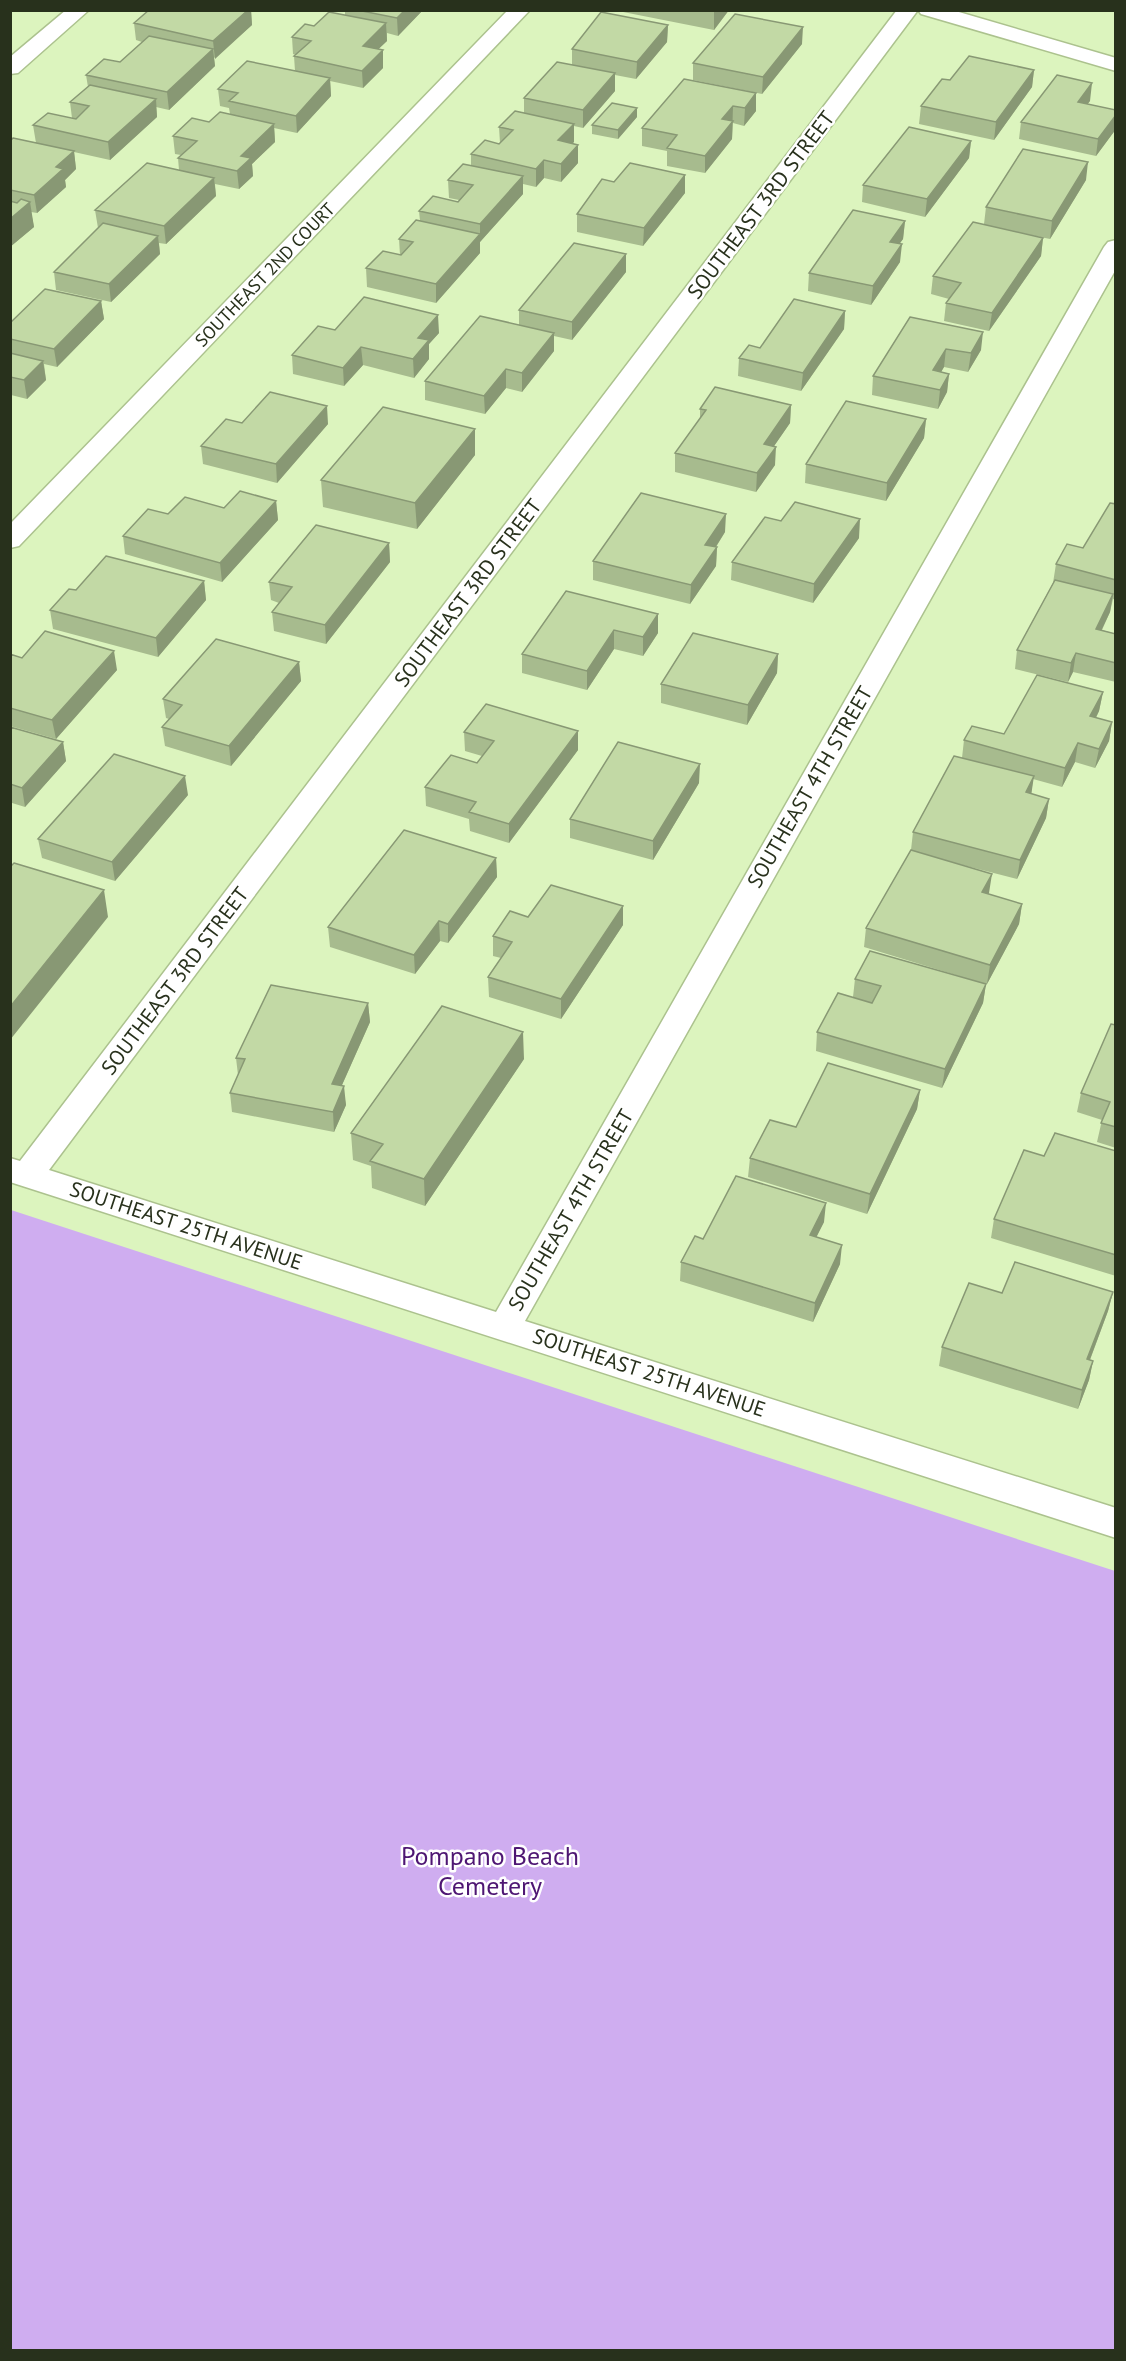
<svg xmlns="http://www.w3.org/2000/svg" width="1126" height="2361" font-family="'PT Sans',sans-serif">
<rect width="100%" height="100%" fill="#dcf4be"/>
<!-- green -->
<path fill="#cfadf0" d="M11,1210L1115,1571V2350H11Z"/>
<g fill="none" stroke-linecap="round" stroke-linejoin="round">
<defs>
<path id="minor" d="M66,10H89L18,73L10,74V57Z
M508,10H530L19,546L10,548V524Z
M897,10H918L49,1170L496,1312L1104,247L1108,242L1116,240V269L525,1321L1116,1508V1538L10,1182V1158L20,1161Z
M918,10H952L1116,58V71L921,14Z"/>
</defs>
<!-- minor casing -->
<use href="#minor" stroke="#acc28e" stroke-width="3"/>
<!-- minor -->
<use href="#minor" fill="#fff" fill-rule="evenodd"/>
</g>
<!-- wall -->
<path fill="#a7bb8e" d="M149,10H251L252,25L214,58L215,66L169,110L156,107L157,117L110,160L74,152L76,169L65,180L66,187L37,213L31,212L34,227L10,247V141L36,143L33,125L72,118L70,102L88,87L86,75L120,62L142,42L136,40L134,23Z
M345,10H423L398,36L387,33V41L378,49L383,68L363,88L330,81L331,96L297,133L274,128L275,142L252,164L253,176L239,189L215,184L216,196L166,244L159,243L160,254L111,302L56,290L54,272L98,228L95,210L179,170L178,158L181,155L175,154L173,136L230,114L229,108L220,106L218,89L295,71L294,56L296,55L293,54L292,37L314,26L345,15Z
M618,10H729L714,30L618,11Z
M668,25L667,42L636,79L615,75V91L583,128L574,126V142L572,143L578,163L561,182L544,178L536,187L523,184V194L480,242V253L436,303L367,287L366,268L400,255L399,239L420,221L419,211L458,202L459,200L449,198L448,180L471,165V154L500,143L499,127L524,113V98L572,65V49Z
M802,44L762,94L693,80V63Z
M1034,70L1032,87L994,140L919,124L921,106L950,80Z
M684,79L756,111L744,126L733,123L732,139L705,173L667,166V151L642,146V128Z
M1090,101L1087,104L1116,110V129L1096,156L1019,139L1021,122Z
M637,117L618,139L592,134V125Z
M971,141L969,158L925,217L862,202L863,185Z
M685,175V193L643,246L577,232V214Z
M1086,180L1050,239L1011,231L1043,238L1041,256L989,331L944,321L946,303L949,299L931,294L933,276L984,224L986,207Z
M905,221L903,239L899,244L900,262L871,305L808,291L809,273Z
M626,254V272L572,340L554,336V351L522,392L506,388L485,414L425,400V381L519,325V310Z
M101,301L104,319L57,367L44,364L46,380L27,399L11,395L10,323Z
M845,311L844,329L801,391L738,376L739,358L760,348Z
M910,317L981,350L968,372L944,367L941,372L949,374L947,392L938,409L872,395L873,376Z
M335,330L439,333L429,344V359L414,378L363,365L344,386L293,374L292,355Z
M791,405L790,423L774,446L775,465L756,492L675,472V453L700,420V409Z
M926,419L924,438L886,501L805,483L806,464Z
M242,423L328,424L277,483L203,464L201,446Z
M475,429V455L417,529L323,507L321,480Z
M276,501L278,520L222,582L125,554L123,536L168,514Z
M1116,504V600L1113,599L1110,612L1102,630L1116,634V682L1073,672L1068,682L1015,669L1017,650L1053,583L1056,564L1083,548Z
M781,521L859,538L813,603L731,580L732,562Z
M725,532L716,547H717L716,566L690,604L593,580V561Z
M389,543L390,562L326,644L274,631L272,612L279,603L271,600L269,582Z
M204,581L206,600L158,657L53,629L50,610L76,590Z
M658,614V633L643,656L614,649L587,690L522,673V654Z
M10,654L22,658L117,670L56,739L10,726Z
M778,654L777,673L747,725L661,703V684Z
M299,662L301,681L231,766L165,746L162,727L169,719L166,718L163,699Z
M1103,692L1099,711L1096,718L1112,722L1109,741L1095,768L1075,762L1062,787L1033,779L1031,794L1049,799L1046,818L1017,879L947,861L989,893L988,894L1022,904L1019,924L987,984H986L983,1003L942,1088L816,1051L817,1032L853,997L855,979L959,976L864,947L866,928L911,850L913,832L962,758L964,740L1004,734Z
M10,727L63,742L66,761L25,807L12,803L10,804Z
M464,732L578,750L509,843L470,831L469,819L426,806L425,787L477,763L482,756L465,751Z
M699,783L653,860L570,838V819Z
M188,795L115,881L42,858L38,839Z
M496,858L497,877L448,943L440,941L415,974L330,947L328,927Z
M623,906V925L561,1019L489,997L488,977L501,958L493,956V936L528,917Z
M368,1003L370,1022L342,1085L346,1105L334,1132L232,1112L230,1093L238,1075L236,1058Z
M1116,1025V1148L1097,1142L1102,1120L1077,1112L1081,1093Z
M524,1059L425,1206L372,1188L371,1166L353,1160L351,1133Z
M920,1090L917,1109L867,1214L748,1177L750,1158L796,1127Z
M1116,1151V1276L991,1238L994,1219L1044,1156Z
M824,1222L816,1237L840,1264L813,1322L680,1281L681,1262L703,1239Z
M1113,1292L1108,1311L1090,1360L1093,1361L1089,1380L1078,1409L939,1366L942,1347L1002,1293Z"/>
<!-- shaded-wall -->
<path fill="#889874" d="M248,10H251L252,25L215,59L213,41Z
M405,10H423L398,36L397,18Z
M716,10H729L714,30V12Z
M386,23L387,41L364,63L363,46Z
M668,25L667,42L636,79L637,62Z
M803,27L802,44L762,94L763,77Z
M213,49L215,66L169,110L167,92Z
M383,50V68L363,88L362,71Z
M1034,70L1032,87L994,140L996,122Z
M615,73V91L583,128V110Z
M330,78L331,96L297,133L296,116Z
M1092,83L1090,101L1076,119L1078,102Z
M756,93V111L744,126L745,108Z
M156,99L157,117L110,160L108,142Z
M733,106L732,139L705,173V156L722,119Z
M637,108V117L618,139V130Z
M1116,115V129L1096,156L1098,139Z
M274,124L275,142L252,164L253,176L239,189L237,171L241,156Z
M574,124V142L558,158V140Z
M971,141L969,158L925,217L927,199Z
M578,145V163L561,182V164Z
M74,151L76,169L65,180L66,187L37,213L34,195L56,167Z
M544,160V178L536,187V169Z
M1088,162L1086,180L1050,239L1052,221Z
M685,175V193L643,246L644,228Z
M523,176V194L480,242V224Z
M214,178L216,196L166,244L164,226Z
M30,202L34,227L10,247V219Z
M905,221L903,239L888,260L890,242Z
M480,234V253L436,303V284Z
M158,236L160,254L111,302L109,284Z
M1043,238L1041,256L989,331L992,313Z
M902,244L900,262L871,305L873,286Z
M626,254V272L572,340V322Z
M101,301L104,319L57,367L54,349Z
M845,311L844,329L801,391L803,373Z
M438,315L439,333L429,344V359L414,378L413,359L418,338Z
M983,332L981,350L968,372L971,353Z
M554,333V351L522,392V373Z
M361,347L363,365L344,386L343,368Z
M946,349L944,367L931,389L933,370Z
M43,361L46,380L27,399L24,380Z
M506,369V388L485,414L484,396Z
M949,374L947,392L938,409L940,390Z
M791,405L790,423L763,462L764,444Z
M327,406L328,424L277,483L276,464Z
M926,419L924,438L886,501L887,483Z
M475,429V455L417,529L415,503Z
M776,447L775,465L756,492L757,473Z
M276,501L278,520L222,582L220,563Z
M726,514L725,532L705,564V545Z
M860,519L859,538L813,603L814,584Z
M389,543L390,562L326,644L325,625Z
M717,547L716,566L690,604L691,585Z
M204,581L206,600L158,657L156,638Z
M1113,594L1110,612L1093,648L1096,629Z
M658,614V633L643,656V637Z
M614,630V649L587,690V671Z
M114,651L117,670L56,739L52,720Z
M1076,653L1073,672L1068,682L1071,663Z
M778,654L777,673L747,725L748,705Z
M299,662L301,681L231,766L229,746Z
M1103,692L1099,711L1087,735L1090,716Z
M1112,722L1109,741L1095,768L1099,749Z
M578,731V750L509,843V824Z
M63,742L66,761L25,807L22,788Z
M1078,743L1075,762L1062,787L1065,768Z
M700,764L699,783L653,860V841Z
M185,776L188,795L115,881L112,862Z
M1034,776L1031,796L1026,792Z
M1049,799L1046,818L1017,879L1020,860Z
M496,858L497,877L448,943V924Z
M992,874L989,893L979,912L982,892Z
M104,890L108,917L10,1040V1007Z
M1022,904L1019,924L987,984L990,965Z
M623,906V925L561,1019V999Z
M439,921L440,941L415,974L414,955Z
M986,984L983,1003L942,1088L945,1069Z
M368,1003L370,1022L334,1103L332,1084Z
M523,1032L524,1059L425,1206L424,1179Z
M344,1086L346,1105L334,1132L333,1112Z
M920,1090L917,1109L867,1214L870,1194Z
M826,1203L824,1222L808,1254L810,1235Z
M842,1245L840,1264L813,1322L815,1303Z
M1113,1292L1108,1311L1083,1378L1087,1359Z
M1093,1361L1089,1380L1078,1409L1082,1390Z"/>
<!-- building -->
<path fill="#c2d9a5" stroke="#889874" stroke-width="1.5" d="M149,10H248L213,41L134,23Z
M357,10H405L397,18Z
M329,12L386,23L363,46L383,50L362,71L294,56L311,41L292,37L305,24L314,26Z
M601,12L668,25L637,62L572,49Z
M735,14L803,27L763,77L693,63Z
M149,36L213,49L167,92L86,75L104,59L120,62Z
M969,56L1034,70L996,122L921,106L942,79L950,80Z
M247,61L330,78L296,116L229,101L238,93L218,89Z
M557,62L615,73L583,110L524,98Z
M1057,75L1092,83L1078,102L1116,110V115L1098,139L1021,122Z
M684,79L756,93L745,108L733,106L722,119L733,121L705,156L667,148L677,135L642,128Z
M90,85L156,99L108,142L33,125L48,113L76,119L89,106L70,102Z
M612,103L637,108L618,130L592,125Z
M515,111L574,124L558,140L578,145L561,164L544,160L536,169L471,154L485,140L499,144L513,130L499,127Z
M220,112L274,124L241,156L251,158L237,171L178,158L197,141L173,136L192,118L209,122Z
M909,127L971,141L927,199L863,185Z
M13,138L74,151L56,167L63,169L34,195L10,190V141Z
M1023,149L1088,162L1052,221L986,207Z
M147,163L214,178L164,226L95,210Z
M630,163L685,175L644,228L577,214L602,179L614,182Z
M463,164L523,176L480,224L419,211L433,196L458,202L473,185L448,180Z
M21,199L30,202L10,219V201L17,203Z
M853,210L905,221L890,242L902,244L873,286L809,273Z
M416,220L480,234L436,284L366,268L383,251L401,255L413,242L399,239Z
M973,222L1043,238L992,313L946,303L961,283L933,276Z
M103,223L158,236L109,284L54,272Z
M574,243L626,254L572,322L519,310Z
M45,289L101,301L54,349L10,339V323Z
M364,297L438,315L418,338L429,340L413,359L361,347L343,368L292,355L318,326L335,330Z
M794,299L845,311L803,373L739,358L749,345L760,348Z
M480,316L554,333L522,373L506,369L484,396L425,381Z
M910,317L983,332L971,353L946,349L933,370L949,374L940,390L873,376Z
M10,353L43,361L24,380L10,377Z
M715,387L791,405L764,444L776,447L757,473L675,453L706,410L700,409Z
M270,392L327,406L276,464L201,446L226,419L242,423Z
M846,401L926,419L887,483L806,464Z
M383,407L475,429L415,503L321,480Z
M240,491L276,501L220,563L123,536L148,509L168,514L185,497L224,508Z
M641,493L726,514L705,545L717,547L691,585L593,561Z
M795,502L860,519L814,584L732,562L765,517L781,521Z
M1110,503L1116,504V580L1056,564L1067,544L1083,548Z
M316,525L389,543L325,625L272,612L292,587L269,582Z
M106,556L204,581L156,638L50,610L69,589L76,590Z
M1055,580L1113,594L1096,629L1116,634V663L1076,653L1071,663L1017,650Z
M566,591L658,614L643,637L614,630L587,671L522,654Z
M45,631L114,651L52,720L10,708V654L22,658Z
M693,633L778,654L748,705L661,684Z
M216,639L299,662L229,746L162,727L182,705L163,699Z
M1037,675L1103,692L1090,716L1112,722L1099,749L1078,743L1065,768L964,740L972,726L1004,734Z
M486,704L578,731L509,824L469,812L476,802L425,787L451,755L477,763L494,741L464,732Z
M10,727L63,742L22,788L10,784Z
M618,742L700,764L653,841L570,819Z
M114,754L185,776L112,862L38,839Z
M954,756L1034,776L1026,792L1049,799L1020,860L913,832Z
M404,830L496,858L448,924L439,921L414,955L328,927Z
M911,850L992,874L982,892L1022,904L990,965L866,928Z
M14,863L104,890L10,1007V867Z
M551,885L623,906L561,999L488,977L512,942L493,936L510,911L528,917Z
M870,951L986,984L945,1069L817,1032L838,993L872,1003L881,986L855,979Z
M271,985L368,1003L332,1084L344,1086L333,1112L230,1093L245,1059L236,1058Z
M442,1006L523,1032L424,1179L370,1161L383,1144L351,1133Z
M1111,1024L1116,1025V1127L1101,1123L1110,1102L1081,1093Z
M828,1063L920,1090L870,1194L750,1158L770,1120L796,1127Z
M1055,1133L1116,1151V1255L994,1219L1024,1150L1044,1156Z
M736,1176L826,1203L810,1235L842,1245L815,1303L681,1262L695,1236L703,1239Z
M1015,1262L1113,1292L1087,1359L1093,1361L1082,1390L942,1347L969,1283L1002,1293Z"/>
<g text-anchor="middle" stroke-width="5" stroke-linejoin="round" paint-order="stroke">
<!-- far-street labels -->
<g font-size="18" fill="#28311c" stroke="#fff">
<text transform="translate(265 275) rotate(-46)" y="6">SOUTHEAST 2ND COURT</text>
</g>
<!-- street labels -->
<g font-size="21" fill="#28311c" stroke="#fff">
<text transform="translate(761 205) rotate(-53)" y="7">SOUTHEAST 3RD STREET</text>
<text transform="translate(468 593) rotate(-53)" y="7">SOUTHEAST 3RD STREET</text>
<text transform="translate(810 787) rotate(-60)" y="7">SOUTHEAST 4TH STREET</text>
<text transform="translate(175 981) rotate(-53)" y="7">SOUTHEAST 3RD STREET</text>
<text transform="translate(571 1210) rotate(-60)" y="7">SOUTHEAST 4TH STREET</text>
<text transform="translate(186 1226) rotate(18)" y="7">SOUTHEAST 25TH AVENUE</text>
<text transform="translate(649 1373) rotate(18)" y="7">SOUTHEAST 25TH AVENUE</text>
</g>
<!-- near-park labels -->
<g font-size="26" fill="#4e1673" stroke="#fff">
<text x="490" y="1865">Pompano Beach<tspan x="490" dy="30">Cemetery</tspan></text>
</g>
</g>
<!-- border -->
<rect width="1126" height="2361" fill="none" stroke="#28311c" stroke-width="24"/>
</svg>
